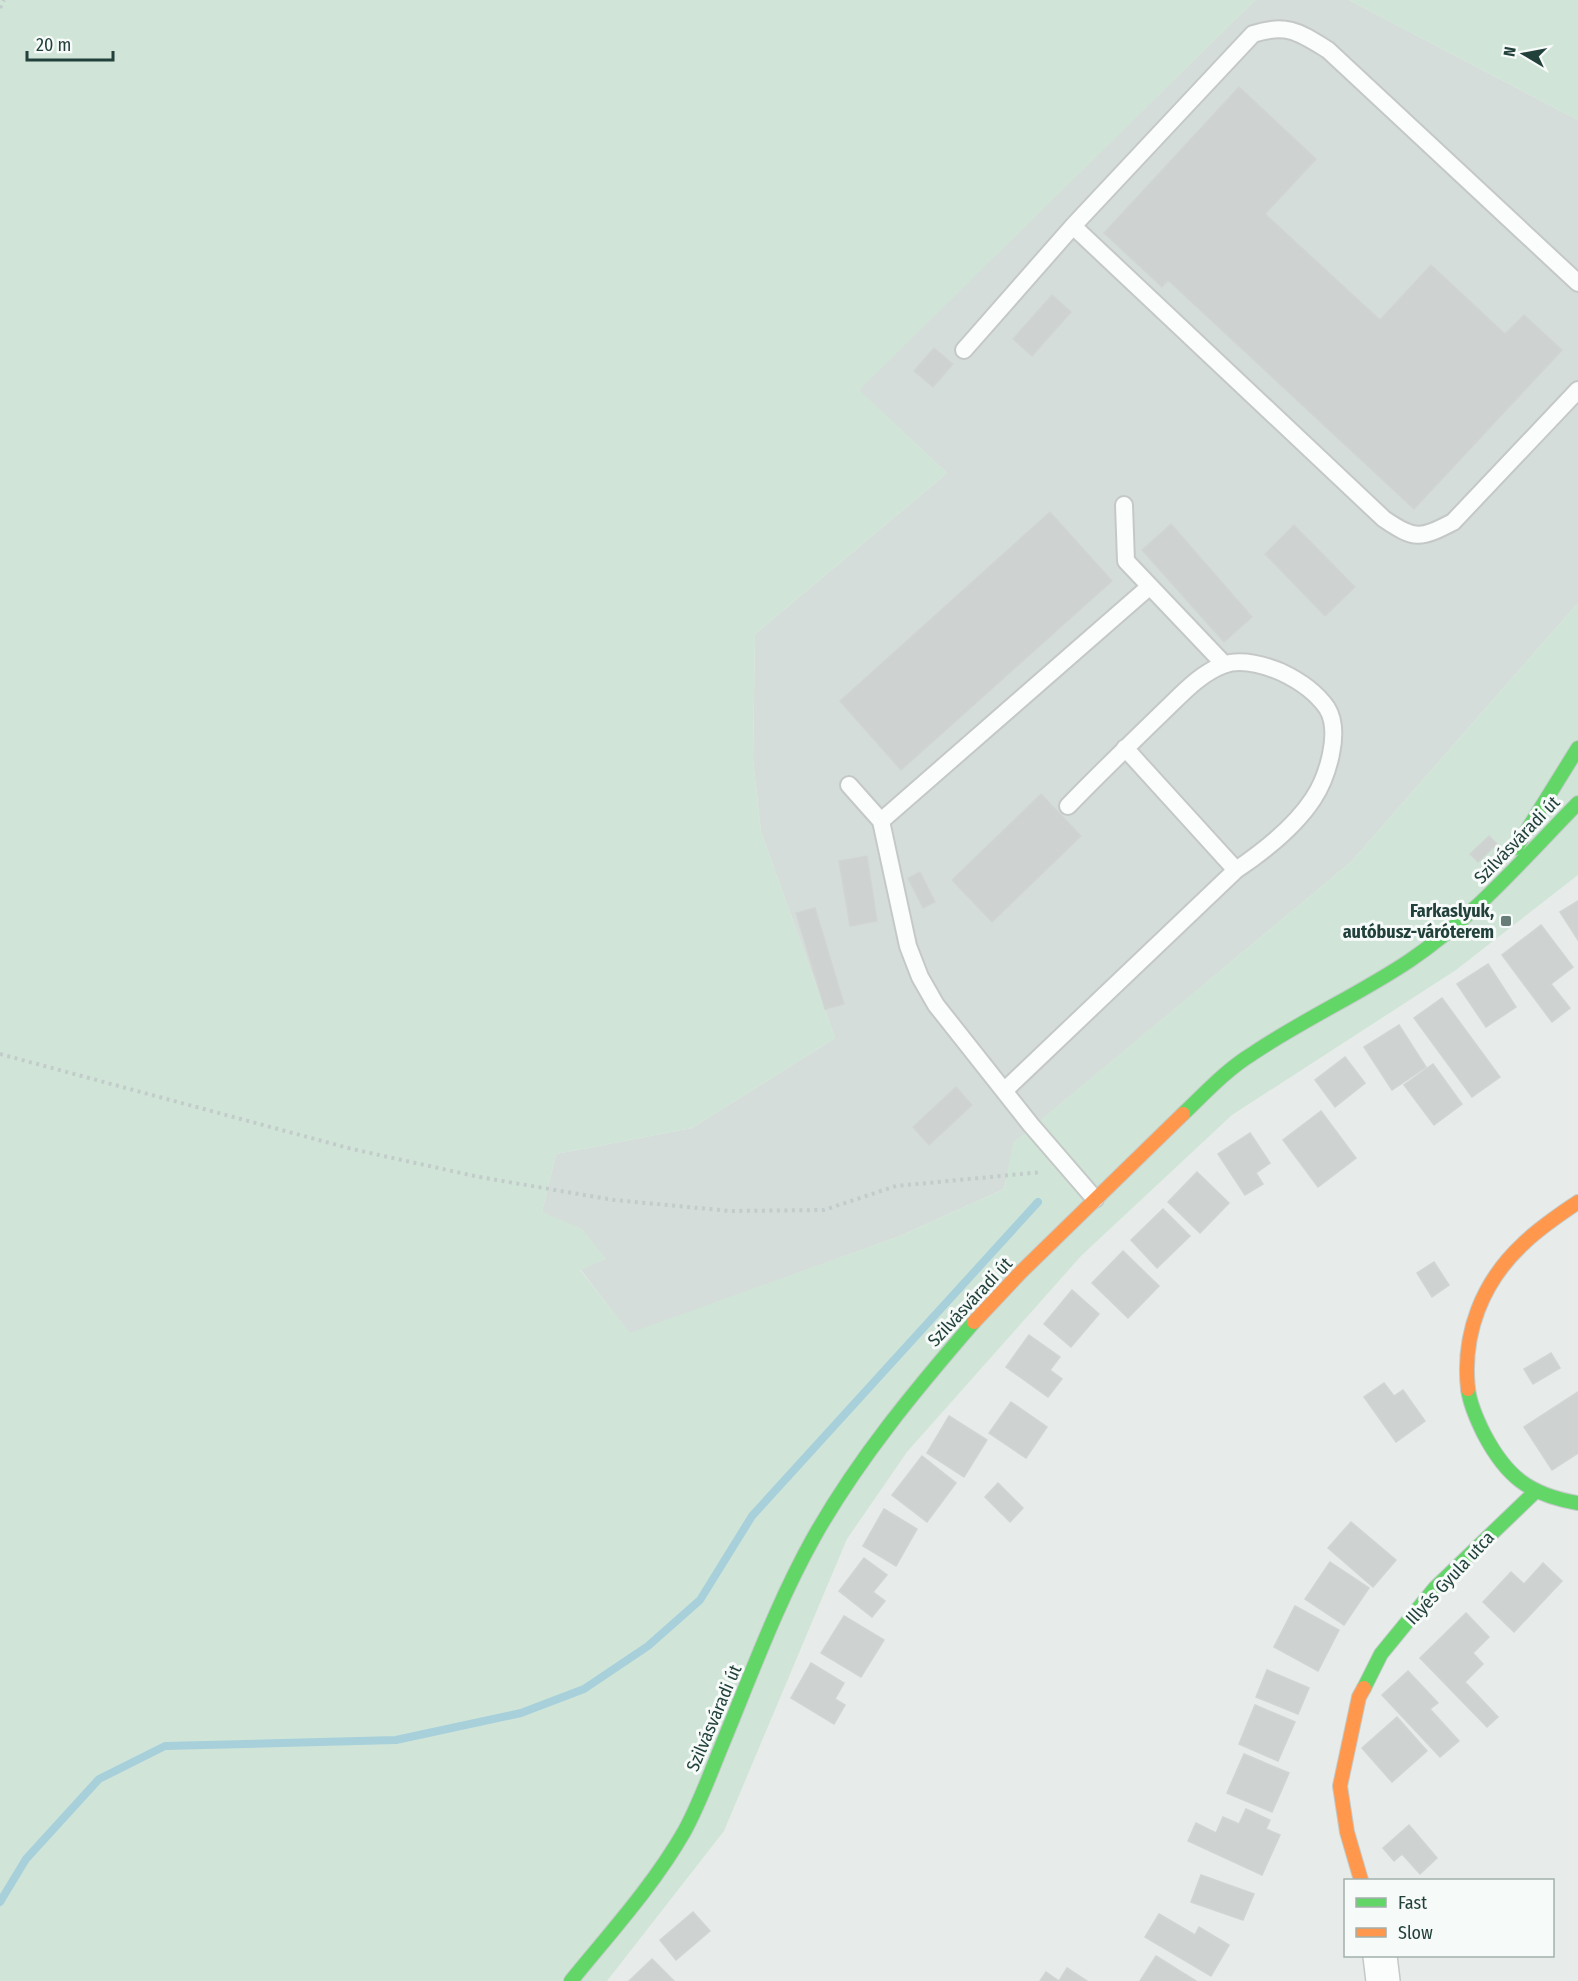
<svg xmlns="http://www.w3.org/2000/svg" width="1578" height="1981" font-family="'Fira Sans Condensed',sans-serif">
<rect width="100%" height="100%" fill="#e7ecea"/>
<!-- built -->
<path fill="#d5ddda" d="M1255,0H1349L1578,120V603L1351,862L1014,1143L1004,1189L900,1236L630,1334L580,1269L606,1259L542,1212L556,1154L692,1128L835,1038L761,832L753,759L755,634L947,473L858,390Z"/>
<!-- green -->
<path fill="#d0e5d8" d="M0,0H1255L859,390L947,473L755,634L753,759L761,832L835,1038L692,1128L556,1154L542,1212L582,1229L606,1259L580,1270L630,1333L900,1236L1004,1189L1013,1143L1351,862L1578,603V875L1456,970L1232,1115L1081,1256L907,1452L847,1539L724,1831L607,1981H0Z
M1349,0H1578V120Z"/>
<g fill="none" stroke-linecap="round" stroke-linejoin="round">
<!-- stream -->
<path stroke="#a7d0db" stroke-width="8" d="M0,1902L26,1859L99,1779L165,1746L396,1740L521,1713L584,1689L648,1646L700,1600L752,1516L1038,1202"/>
</g>
<!-- building -->
<path fill="#ced3d1" stroke="#d0d5d3" stroke-width="1.5" d="M1239,87L1316,159L1265,214L1380,320L1431,265L1505,334L1524,315L1562,350L1414,509L1168,280L1162,287L1104,233Z
M1052,295L1071,312L1032,356L1013,339Z
M934,348L953,364L933,387L914,371Z
M1050,512L1112,581L901,770L840,701Z
M1171,524L1252,617L1224,642L1142,550Z
M1294,525L1355,587L1325,616L1265,554Z
M1041,794L1081,836L992,922L952,880Z
M1489,836L1497,844L1478,862L1470,854Z
M867,856L877,921L850,926L839,861Z
M920,872L935,902L923,908L908,878Z
M1578,901V940L1560,912Z
M815,908L844,1004L825,1009L796,913Z
M1541,925L1573,967L1551,984L1570,1008L1552,1022L1502,955Z
M1488,964L1516,1007L1486,1027L1457,984Z
M1442,998L1500,1077L1472,1097L1414,1018Z
M1399,1025L1426,1067L1392,1090L1364,1047Z
M1345,1057L1365,1083L1335,1107L1315,1080Z
M1433,1064L1462,1104L1434,1125L1404,1085Z
M956,1087L972,1105L929,1145L913,1127Z
M1321,1111L1356,1158L1318,1187L1283,1140Z
M1250,1133L1270,1163L1256,1173L1263,1184L1245,1195L1218,1154Z
M1197,1172L1229,1203L1200,1233L1168,1202Z
M1163,1209L1190,1236L1157,1268L1131,1240Z
M1123,1251L1159,1286L1128,1318L1092,1283Z
M1434,1262L1449,1285L1432,1297L1417,1273Z
M1072,1290L1099,1314L1071,1347L1044,1324Z
M1029,1335L1060,1357L1050,1370L1062,1379L1048,1397L1006,1367Z
M1551,1353L1560,1368L1533,1384L1524,1369Z
M1384,1383L1394,1396L1403,1390L1425,1421L1396,1442L1364,1397Z
M1578,1392V1453L1552,1470L1524,1427Z
M1011,1402L1047,1427L1026,1458L989,1433Z
M949,1416L987,1440L964,1477L927,1453Z
M922,1456L956,1483L927,1522L892,1495Z
M998,1483L1023,1508L1010,1522L985,1497Z
M884,1509L917,1529L896,1566L863,1546Z
M1351,1522L1396,1560L1373,1587L1328,1548Z
M864,1558L887,1575L873,1592L885,1601L872,1617L839,1591Z
M1330,1562L1369,1588L1344,1625L1305,1599Z
M1543,1563L1562,1581L1514,1632L1483,1602L1511,1572L1524,1584Z
M1295,1606L1339,1630L1318,1671L1274,1647Z
M1466,1613L1489,1637L1473,1653L1483,1664L1465,1682L1498,1717L1487,1727L1420,1658Z
M844,1616L884,1640L861,1677L821,1653Z
M811,1663L844,1683L835,1699L845,1705L834,1724L791,1698Z
M1267,1670L1309,1688L1298,1714L1256,1697Z
M1408,1671L1438,1703L1430,1709L1459,1741L1440,1757L1382,1695Z
M1255,1705L1295,1722L1278,1761L1239,1744Z
M1397,1717L1427,1751L1392,1782L1362,1748Z
M1244,1754L1289,1773L1272,1812L1227,1793Z
M1246,1809L1270,1820L1266,1829L1280,1835L1262,1875L1188,1841L1196,1823L1216,1833L1223,1817L1239,1824Z
M1409,1825L1437,1858L1420,1874L1402,1854L1394,1861L1383,1848Z
M1201,1875L1254,1894L1243,1920L1191,1902Z
M693,1912L710,1931L676,1960L660,1940Z
M1159,1914L1195,1935L1199,1927L1229,1945L1211,1976L1145,1937Z
M1156,1956L1196,1981H1140Z
M652,1959L674,1981H629Z
M1067,1968L1087,1981H1040L1046,1972L1059,1981Z"/>
<g fill="none" stroke-linecap="round" stroke-linejoin="round">
<defs>
<path id="lane" d="M1073,226L1384,519C1415,540 1420,539 1453,522L1578,390
M964,350L1073,226L1253,34C1287,23 1299,32 1328,50L1578,283
M1124,505L1126,561L1224,664
M1125,748L1236,870
M849,785L881,821L908,946L920,977L936,1005L1031,1125L1095,1199
M881,821L1149,587
M1004,1091L1236,870C1264,851 1294,828 1313,799C1327,778 1342,732 1327,708C1316,692 1298,680 1281,672C1264,665 1241,658 1223,665C1199,674 1181,695 1163,712C1131,743 1099,774 1068,806"/>
<path id="street" d="M1380,1956L1383,1981"/>
<path id="fast" d="M1516,848L1578,748
M1183,1114C1205,1093 1226,1070 1252,1054C1302,1020 1358,995 1409,961C1473,918 1524,858 1578,803
M1468,1389C1470,1405 1477,1420 1484,1434C1506,1476 1529,1495 1578,1503
M1364,1688L1381,1654L1435,1588L1536,1491
M571,1981C610,1933 653,1886 684,1832C699,1805 710,1774 722,1745C751,1675 777,1603 814,1537C858,1459 916,1389 974,1322"/>
<path id="slow" d="M974,1322L1021,1272L1183,1114
M1468,1389C1462,1334 1482,1282 1523,1244C1539,1228 1559,1215 1578,1202
M1361,1880L1347,1832L1340,1786L1359,1697L1364,1688"/>
</defs>
<!-- lane casing -->
<use href="#lane" stroke="#c4c9c7" stroke-width="20"/>
<!-- street casing -->
<use href="#street" stroke="#c4c9c7" stroke-width="36"/>
<!-- fast casing -->
<use href="#fast" stroke="#c3cac8" stroke-width="16"/>
<!-- slow casing -->
<use href="#slow" stroke="#c3cac8" stroke-width="16"/>
<!-- path -->
<path stroke="#c2ccca" stroke-width="4" stroke-dasharray="3 4.5" stroke-linecap="butt" d="M0,8L4,0
M0,1054L352,1149L479,1177L614,1200L730,1211L824,1210L896,1186L1042,1172"/>
<!-- lane -->
<use href="#lane" stroke="#fbfcfc" stroke-width="16"/>
<!-- street -->
<use href="#street" stroke="#fbfcfc" stroke-width="33"/>
<!-- fast -->
<use href="#fast" stroke="#63d668" stroke-width="14"/>
<!-- slow -->
<use href="#slow" stroke="#ff974d" stroke-width="14"/>
</g>
<!-- markers -->
<rect fill="#687d78" stroke="#f6faf8" stroke-width="2" x="1500" y="915" width="12" height="12" rx="3"/>
<g text-anchor="middle" stroke-width="6" stroke-linejoin="round" paint-order="stroke">
<!-- street labels -->
<g font-size="18" fill="#23413b" stroke="#f6faf8">
<text transform="translate(1517 840) rotate(-46)" y="6">Szilvásváradi út</text>
<text transform="translate(970 1302) rotate(-47)" y="6">Szilvásváradi út</text>
<text transform="translate(1450 1578) rotate(-47)" y="6">Illyés Gyula utca</text>
<text transform="translate(714 1718) rotate(-67)" y="6">Szilvásváradi út</text>
</g>
<!-- poi labels -->
<g font-size="18" font-weight="bold" fill="#23413b" stroke="#f6faf8" text-anchor="end">
<text x="1494" y="917">Farkaslyuk,<tspan x="1494" dy="21">autóbusz-váróterem</tspan></text>
</g>
</g>
<!-- legend -->
<rect x="1344" y="1879" width="210" height="78" fill="#f6faf8" stroke="#a2b0ac" stroke-width="1.5"/>
<rect x="1356" y="1898" width="30" height="9" fill="#63d668" stroke="#a2b0ac" stroke-width="1.5"/>
<text x="1398" y="1909" font-size="18" fill="#23413b">Fast</text>
<rect x="1356" y="1928" width="30" height="9" fill="#ff974d" stroke="#a2b0ac" stroke-width="1.5"/>
<text x="1398" y="1939" font-size="18" fill="#23413b">Slow</text>
<!-- north arrow -->
<g transform="translate(1524 54) rotate(280)" stroke="#f6faf8" stroke-width="4.5" paint-order="stroke">
<path d="M0-4.5L10 22L0 15L-10 22Z" fill="#23413b"/>
<text y="-9" font-size="16" font-weight="bold" text-anchor="middle" fill="#23413b">N</text>
</g>
<!-- scale -->
<path d="M27 51v9h86v-9" fill="none" stroke="#23413b" stroke-width="3"/>
<text x="36" y="51" font-size="18" fill="#23413b" stroke="#f6faf8" stroke-width="4.5" paint-order="stroke">20 m</text>
</svg>
